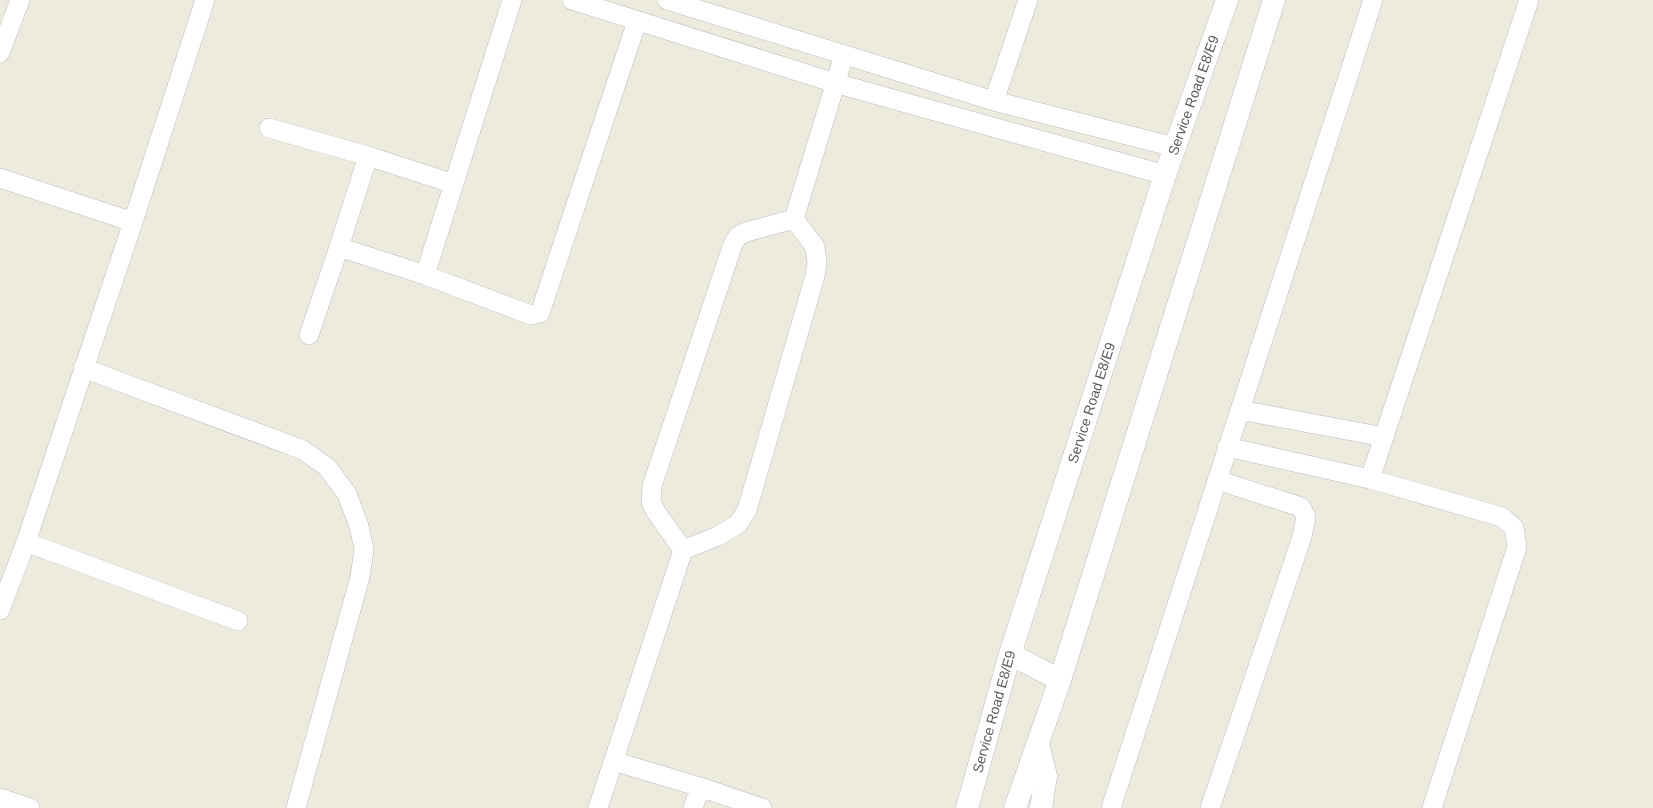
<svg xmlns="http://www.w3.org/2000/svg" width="1653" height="808" font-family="Helvetica,sans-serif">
<rect width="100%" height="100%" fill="#edebde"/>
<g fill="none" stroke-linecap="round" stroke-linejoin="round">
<defs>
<path id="minor" d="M572,0L835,83L1165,175
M667,0L994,101L1174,147
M0,53L20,0
M994,101L1028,0
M269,128L368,156
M0,178L133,222
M454,184L368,156L339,247L425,275L512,0
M794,219L815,247L817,262L815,276L747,510L738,524L718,536L683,550L656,512L651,502L652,486L733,244L738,236L746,232L794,219L844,55
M425,275L531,315L540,313L637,21
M309,335L339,247
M83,368L303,450L327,467L347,494L359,526L364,549L360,577L296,808
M1240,410L1384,437
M1227,447L1370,479L1502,517L1514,528L1517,547L1432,808
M1370,479L1529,0
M26,542L238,621
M0,610L26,542L133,222L205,0
M613,761L700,787L693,808
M700,787L762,808
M0,798L30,808
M598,808L683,550
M1111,808L1373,0
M1210,808L1302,537L1306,517L1301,507L1217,480"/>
<g id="tertiary">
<path d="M1010,654L1060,680"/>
<path d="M1038,744L1046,776L1041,808"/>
<path id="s1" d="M967,808L1010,654L1165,175L1227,0"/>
<path d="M1015,808L1060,680L1274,0"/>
</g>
</defs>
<!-- minor casing -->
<use href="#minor" stroke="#babcc2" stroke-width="20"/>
<!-- tertiary casing -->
<use href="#tertiary" stroke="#babcc2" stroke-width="23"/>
<!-- minor -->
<use href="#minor" stroke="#fff" stroke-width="19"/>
<!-- tertiary -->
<use href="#tertiary" stroke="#fff" stroke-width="22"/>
</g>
<g text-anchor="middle" stroke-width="3" stroke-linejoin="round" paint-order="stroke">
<!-- street labels -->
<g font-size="14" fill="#585b61" stroke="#fff">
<text dy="5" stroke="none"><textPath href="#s1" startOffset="748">Service Road E8/E9</textPath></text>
<text dy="5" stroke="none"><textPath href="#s1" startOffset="424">Service Road E8/E9</textPath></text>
<text dy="5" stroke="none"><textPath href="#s1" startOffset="100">Service Road E8/E9</textPath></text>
</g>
</g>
</svg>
